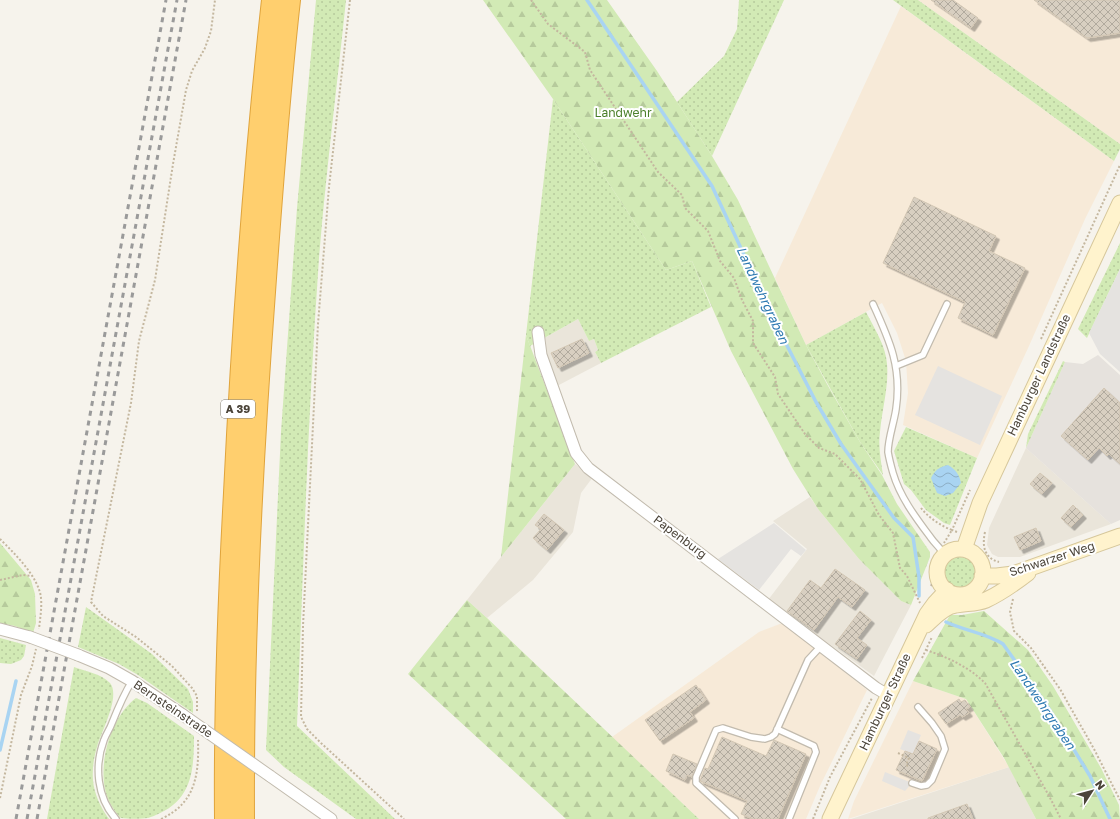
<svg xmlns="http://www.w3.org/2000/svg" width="1120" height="819" font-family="'Golos Text',sans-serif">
<defs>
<pattern id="green-dots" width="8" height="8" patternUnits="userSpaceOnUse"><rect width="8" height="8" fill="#d2eab5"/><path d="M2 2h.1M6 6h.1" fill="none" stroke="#b6ca9c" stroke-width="1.8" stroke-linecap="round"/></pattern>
<pattern id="forest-firs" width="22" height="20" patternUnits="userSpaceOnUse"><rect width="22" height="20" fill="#d2eab5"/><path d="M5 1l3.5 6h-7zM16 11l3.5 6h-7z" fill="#b6ca9c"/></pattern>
<pattern id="water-waves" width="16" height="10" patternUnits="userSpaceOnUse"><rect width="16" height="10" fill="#a9d4f2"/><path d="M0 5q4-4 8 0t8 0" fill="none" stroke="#8caec5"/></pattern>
<pattern id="building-cross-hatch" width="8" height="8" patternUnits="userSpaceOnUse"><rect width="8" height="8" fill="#d8cfc1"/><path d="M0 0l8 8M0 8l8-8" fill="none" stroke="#b1aa9e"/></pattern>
<filter id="shadow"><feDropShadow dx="3.5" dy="3.5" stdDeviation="0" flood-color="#0004"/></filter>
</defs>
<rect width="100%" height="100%" fill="#f6f3ec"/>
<!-- residential -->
<path fill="#eae5da" d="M578,319L589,341L594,339L598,350L595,352L601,363L557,386L541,340Z
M1026,448L1111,524L1020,557H998L992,554L987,545L989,528Z
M575,464L593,477L581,493L573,532L533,580L487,618L467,600Z
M810,497L818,509L859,559L901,601L911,605L874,676L768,600L807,549L773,521Z
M1009,767L1036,819H851Z"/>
<!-- commercial -->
<path fill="#f7ead8" d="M918,0H1120V144Z
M901,6L1114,161L1085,219L1029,346L977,458L903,425L908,393L906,361L897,333L882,303L806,345L775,278Z
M785,622L825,653L841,669L867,690L820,786L806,819H699L612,737L759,632Z
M913,681L966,699L1009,767L848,819L854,801Z"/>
<!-- industrial -->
<path fill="#e6e2dd" d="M1098,355L1120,375V520L1111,524L1026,448L1065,362L1083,364Z"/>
<!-- green -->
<path fill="url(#green-dots)" d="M316,0H346C337,86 326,172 319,258C308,414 303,570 297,726L395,819H356L284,767L266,750L281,432L297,208Z
M739,0H784L712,156L677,102L724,56L737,29Z
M893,0H918L1120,144V149L1114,161Z
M553,99L666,270L692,261L711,307L601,363L595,352L598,350L594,339L589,341L578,319L530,346L526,335Z
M1120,243V269L1087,338L1078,329Z
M866,312C874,328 886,346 887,364C889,386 882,409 880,432C878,446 881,461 883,475L860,442L806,345Z
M1063,361L1065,362L1026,448L1028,434Z
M906,427L977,458L950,525L944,523L926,510L911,490L904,484L894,451Z
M945 572a15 15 0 1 1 30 0a15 15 0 1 1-30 0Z
M86,607L152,654L188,689L193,702V713L138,675L119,664L78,647Z
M0,638L26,645L24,656L21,660L11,664L0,663Z
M74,667C85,671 102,674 110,683C121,696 101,732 97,747C94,757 92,769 93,780C94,794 101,808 109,819H47Z
M136,698L147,703L194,736C194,775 191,804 148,818C142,819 127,819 121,818C117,815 113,808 110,803C94,773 109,718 136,698Z"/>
<!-- forest -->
<path fill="url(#forest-firs)" d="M483,0H607L657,71L712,156L738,200L806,345L827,384L860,442L882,475L897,504L930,552V557L911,605L901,601L859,559L818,509L793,469L731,351L692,261L666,270L553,99Z
M526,335L575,464L501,557Z
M0,543L31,580L35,594L36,623L33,633L15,626L0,623Z
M467,600L487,618L699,819H566L408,674Z
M984,611L1028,650L1053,686L1101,768L1119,805L1120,819H1036L1004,758L966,699L913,681L950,615H962Z"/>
<!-- parking -->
<path fill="#e5e3e0" d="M1120,269V372L1100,354L1089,333Z
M938,366L1002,396L980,445L915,415Z
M774,523L806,550L801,556L791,549L759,590L718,559Z
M908,730L921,735L913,754L900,749Z
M885,772L912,783L905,791L882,781Z"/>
<!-- water -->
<path fill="url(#water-waves)" d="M948,465C956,470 959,474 961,483L953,493L945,496L937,493L931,478C935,470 939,467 948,465Z"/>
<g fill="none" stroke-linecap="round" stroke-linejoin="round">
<!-- stream -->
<path stroke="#a9d4f2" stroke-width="3.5" d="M587,0L712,186L779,330L816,402L841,444L894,518L913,537L919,577V596
M946,622C963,630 988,634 1003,644L1046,704L1090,776L1110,819
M0,750L16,681"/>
</g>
<!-- building -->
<path fill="url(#building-cross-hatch)" stroke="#d3c7b4" filter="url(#shadow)" d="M931,0H953L978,18L971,28Z
M1034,0H1120V33L1087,38Z
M914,197L996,236L989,251L1025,268L993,335L958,318L965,302L883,263Z
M582,339L589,353L558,368L551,353Z
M1104,388L1120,403V464L1109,454L1107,456L1099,448L1088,460L1061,436Z
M1040,473L1052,483L1042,494L1030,484Z
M1073,505L1083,515L1071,527L1061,518Z
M544,514L564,530L547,550L533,538L541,529L535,525Z
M1036,528L1041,541L1020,550L1014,537Z
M835,569L865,590L852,607L838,597L814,630L787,611L810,580L821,588Z
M860,611L871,620L857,638L867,645L857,659L835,644Z
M696,685L706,700L690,712L694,718L660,741L645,720Z
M959,699L961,702L965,700L970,707L966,709L969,713L962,717L960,715L946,724L938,713Z
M722,737L766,756L774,740L806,754L778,819H753L741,814L747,801L700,781L705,768L708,769Z
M919,741L937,749L922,781L896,770L905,751L913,754Z
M673,754L697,764L692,777L687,775L685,780L666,771Z
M967,804L973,819H928V818Z"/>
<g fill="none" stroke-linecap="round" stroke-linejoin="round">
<defs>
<path id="lane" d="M873,304C890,341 902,368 896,409C894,423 888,439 888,452C889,458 891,466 893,473C900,497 916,518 931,538C935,544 941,548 944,555
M896,366L923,355L947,304
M777,729L814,746L816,752L789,819
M912,783L921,786L927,785L932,780L945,749L941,736L932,723L918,707
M116,819C97,798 94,766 104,740C106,734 110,729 112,723C118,708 124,694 132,681
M735,819L696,783V777L716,730L723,728L751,737L765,739L771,737L775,734L808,660L822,645"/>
<path id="street" d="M538,332L541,355L576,453L588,468L876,688L888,695
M0,629L30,637
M78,655L109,668L132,681L183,715
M270,776L331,819"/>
<path id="secondary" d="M964,549L980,503L1120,203
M937 572a23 23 0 1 1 46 0a23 23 0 1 1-46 0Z
M982,576H997L1013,574L1120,536
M926,625C934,618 944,606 956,605C967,603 976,604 986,600C1001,593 1015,583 1028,573
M830,819L927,614L935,603L947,590"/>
<path id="highway" d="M225,819C224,710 228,602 234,493C242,329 254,164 272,0
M244,819C243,643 252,467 265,292C272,194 279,97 290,0"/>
</defs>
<!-- lane casing -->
<use href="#lane" stroke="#c2bbae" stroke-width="8"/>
<!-- street casing -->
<use href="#street" stroke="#c2bbae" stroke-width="13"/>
<!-- secondary casing -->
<use href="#secondary" stroke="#d6c79b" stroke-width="17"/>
<!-- highway casing -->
<use href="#highway" stroke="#e0a43c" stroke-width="22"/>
<!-- path -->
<path stroke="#c4b79f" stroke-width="2" stroke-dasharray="2 2" stroke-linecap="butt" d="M350,0L329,187L318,324L303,626L301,717L307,729L321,743L404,819
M531,0L548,24L585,52L590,70L658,172L682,195L685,208L708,231L720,261L734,278L742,300L753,321V343L775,377L778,394L805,434L819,448L835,454L860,479L879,515L893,533L900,568L907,576L920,603
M1041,339L1120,165
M921,508C929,518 941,526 952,530L944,543
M957,532L952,530L970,490
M985,532C982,546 984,558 999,562
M0,539C14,553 39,577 41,598C42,608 40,619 39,629
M0,580L23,575L32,576
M931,586C936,577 928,567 936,556
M1013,599L1010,612L1014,631L1031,648L1060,689L1094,749L1120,800
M926,650C947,657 969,667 985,683L1048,794L1061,819
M922,658L932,637
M197,711V696L192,688L172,666L136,637L103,616L91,602L131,403L139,341L155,280L173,164L186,90L192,71L205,48L211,31L215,0
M898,753L909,758L906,765L908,766
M0,798L21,695L32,666L36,649
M161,819C196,803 199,774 198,740
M813,819L830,777L872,698"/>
<!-- lane -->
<use href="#lane" stroke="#fff" stroke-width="5.5"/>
<!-- street -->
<use href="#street" stroke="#fff" stroke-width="11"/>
<!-- secondary -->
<use href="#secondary" stroke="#fff3cd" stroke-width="15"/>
<!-- highway -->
<use href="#highway" stroke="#ffcf6e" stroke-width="20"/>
<!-- rail -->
<path stroke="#9a9a9a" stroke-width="3" stroke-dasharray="5 5" stroke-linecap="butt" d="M16,819L166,0
M27,819L177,0
M37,819L186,0"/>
<defs>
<path id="street-bridge" d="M30,637L78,655
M183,715L270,776"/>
</defs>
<!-- street-bridge casing -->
<use href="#street-bridge" stroke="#c2bbae" stroke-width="13" stroke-linecap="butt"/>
<!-- street-bridge -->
<use href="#street-bridge" stroke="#fff" stroke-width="11"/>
</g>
<g text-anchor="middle" stroke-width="4" stroke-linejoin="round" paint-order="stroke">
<!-- shield labels -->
<rect fill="#fff" stroke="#817c74" stroke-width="1" x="221" y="400" width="34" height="18" rx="3"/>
<g font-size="11" font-weight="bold" fill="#4b4439">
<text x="238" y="413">A 39</text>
</g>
<!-- park labels -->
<g font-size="12" fill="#4a7f2a" stroke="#fff">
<text x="623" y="117">Landwehr</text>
</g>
<!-- street labels -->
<g font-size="12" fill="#4b4439" stroke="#fff">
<text transform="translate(1039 375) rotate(-65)" y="4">Hamburger Landstraße</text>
<text transform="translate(680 537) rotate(37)" y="4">Papenburg</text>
<text transform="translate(1052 559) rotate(-18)" y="4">Schwarzer Weg</text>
<text transform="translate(885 702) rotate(-65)" y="4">Hamburger Straße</text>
<text transform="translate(173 709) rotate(34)" y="4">Bernsteinstraße</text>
</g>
<!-- water labels -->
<g font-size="13" font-style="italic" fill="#2e7ab2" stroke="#fff">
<text transform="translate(763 295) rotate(65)" y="5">Landwehrgraben</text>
<text transform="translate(1043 704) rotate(56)" y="5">Landwehrgraben</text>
</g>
</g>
<!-- north arrow -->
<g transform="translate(1092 791) rotate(54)" stroke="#ffffff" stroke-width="3" paint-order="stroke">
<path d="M0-3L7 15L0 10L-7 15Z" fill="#4b4439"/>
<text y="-6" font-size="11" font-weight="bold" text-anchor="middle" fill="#4b4439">N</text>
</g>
</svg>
